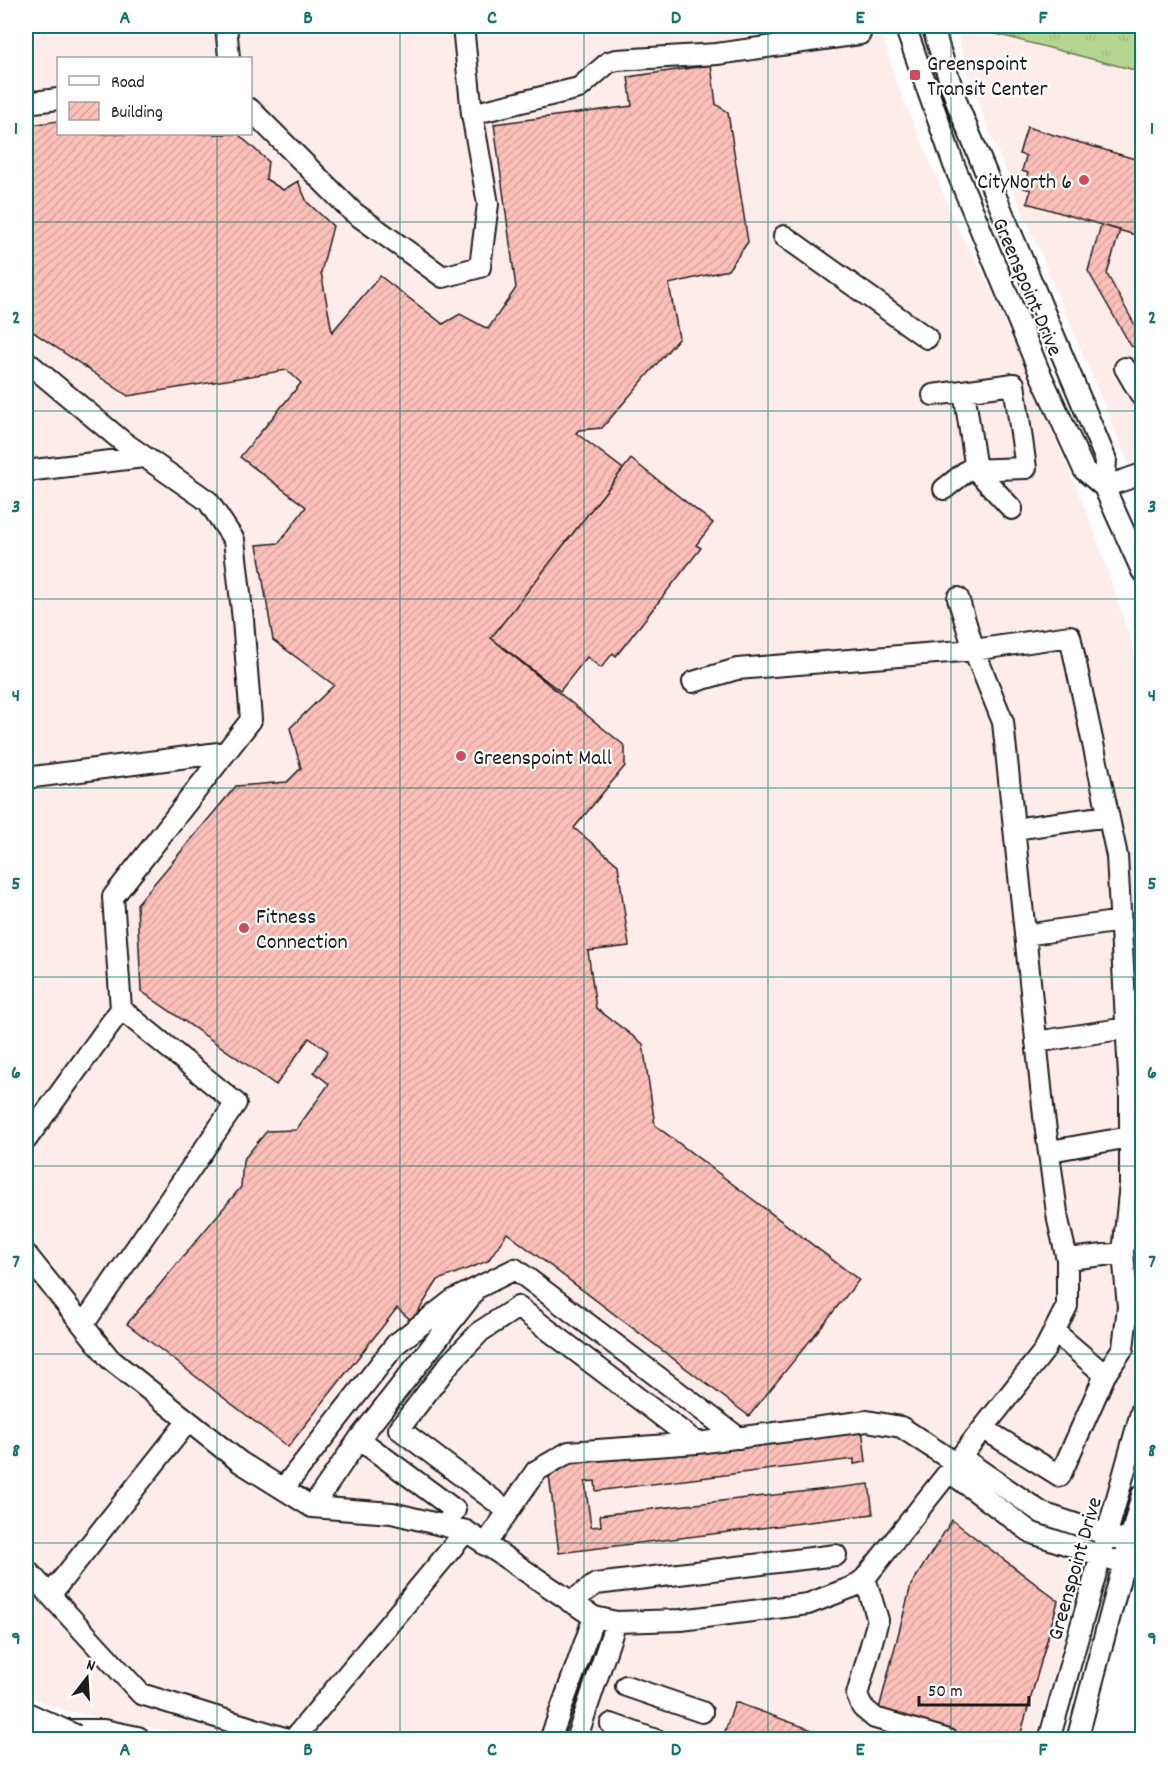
<svg xmlns="http://www.w3.org/2000/svg" width="1168" height="1765" font-family="Dekko,sans-serif">
<defs>
<pattern id="grass-tufts" width="24" height="20" patternUnits="userSpaceOnUse" patternTransform="scale(1.5)"><rect width="24" height="20" fill="#b5d690"/><path d="M3 7l-1-3M5 7V3M7 7l1-3M15 17l-1-3M17 17v-4M19 17l1-3" fill="none" stroke="#9bb77c"/></pattern>
<pattern id="building-hatch" width="6" height="6" patternUnits="userSpaceOnUse" patternTransform="scale(1.5)"><rect width="6" height="6" fill="#fcc0b8"/><path d="M-1 1l2-2M0 6l6-6M5 7l2-2" fill="none" stroke="#d7a49e"/></pattern>
</defs>
<rect width="100%" height="100%" fill="#fff"/>
<filter id="ink" filterUnits="userSpaceOnUse"><feTurbulence type="fractalNoise" baseFrequency=".0167" numOctaves="2"/><feDisplacementMap in="SourceGraphic" scale="12" xChannelSelector="R" yChannelSelector="G"/><feConvolveMatrix kernelMatrix="1 2 1 2 8 2 1 2 1" color-interpolation-filters="sRGB"/></filter>
<g filter="url(#ink)">
<!-- built -->
<path fill="#feecea" fill-rule="evenodd" d="M26,26H880L896,82L958,229L985,276L1069,470L1095,534L1142,674V1358L1108,1494L1087,1509L1076,1562L1080,1582L1035,1739L196,1740L174,1732L63,1710L26,1696ZM58,58H250V134H58Z
M956,26H965L1142,72V495L987,126L964,63Z"/>
<!-- grass -->
<path fill="url(#grass-tufts)" stroke="#687956" stroke-width="1.5" d="M965,26H1142V72Z"/>
<!-- building -->
<path fill="url(#building-hatch)" stroke="#1c1c1c" stroke-width="1.5" d="M711,65L716,104L728,113L748,242L728,270L669,284L679,338L602,428L579,430L576,433L623,469L491,638L625,746V766L574,828L618,865L629,946L588,951L596,1008L643,1044L655,1125L859,1280L749,1416L507,1233L488,1261L438,1280L412,1321L397,1308L288,1447L127,1324L241,1187L243,1160L267,1131L296,1130L329,1084L314,1072L328,1051L309,1038L276,1085L141,991L137,904L236,786L287,782L301,768L290,728L334,685L273,640L257,545L279,543L306,507L240,457L301,383L287,370L128,396L26,327V130L31,125L58,121V134H238L268,161L266,179L283,190L298,181L307,202L333,226L321,272L332,332L380,276L443,324L460,314L488,329L516,288L494,124L632,106L628,77Z
M1027,127L1142,161V237L1027,203L1031,190L1024,188L1028,173L1022,171L1026,156L1019,154Z
M1101,225L1120,230L1107,274L1136,327L1134,337L1142,339V350L1131,346L1088,271Z
M631,459L713,523L696,545L701,548L616,656L613,653L601,668L587,657L560,691L491,638Z
M862,1428L866,1462L854,1464V1459L596,1491L595,1481L585,1482L591,1527L601,1526L600,1515L869,1484L873,1514L559,1553L548,1467Z
M952,1520L1058,1601L1019,1740H980L879,1709L911,1585Z
M735,1702L834,1738V1740H722Z"/>
<g fill="none" stroke-linecap="round" stroke-linejoin="round">
<defs>
<path id="minor" d="M226,26L229,58
M463,26L472,114
M905,26L954,165L1039,371L1084,470L1104,487L1142,571
M932,26L958,106L1106,460L1104,487
M26,103L58,99
M250,109L353,212L443,277L480,267L488,204L472,114L579,88L609,62L617,60L717,54L860,34
M784,236L927,338
M26,361L122,441L208,501L234,540L243,620L251,720L113,897L121,1009L236,1103L83,1325
M1125,368L1142,397
M964,391L976,470L1012,509
M933,395L1014,384L1026,468L968,470L944,489
M26,471L144,457
M1104,487L1142,474
M693,682L737,669L974,650L1070,636L1117,856L1130,1094V1184L1123,1253L1128,1307L1123,1348L1105,1375L1060,1476L984,1429
M26,778L226,752
M1014,829L1108,816
M1025,935L1121,921
M1036,1042L1127,1028
M26,1140L121,1009
M1050,1151L1130,1137
M26,1254L110,1359L240,1462L312,1507L392,1513L466,1531L594,1617L616,1622L681,1620L808,1604L855,1586L865,1578L1044,1351L1067,1306V1259L1058,1220L1044,1116L1003,722L974,650L958,598
M1067,1259L1123,1253
M1055,1332L1105,1375
M962,1458L1042,1513L1120,1539
M951,1473L1032,1533L1142,1569
M283,1489L396,1344L453,1300L515,1269L739,1438
M312,1507L359,1439
M508,1511L399,1429L450,1363L481,1331L518,1307L697,1443
M445,1526L455,1510L359,1439L472,1295
M485,1545L536,1471L569,1452L697,1443L867,1421L901,1427L957,1464
M26,1569L141,1694L291,1740
M865,1578L878,1620L857,1695L862,1707L875,1718L949,1740
M50,1595L188,1421
M570,1602L596,1584L836,1555
M626,1686L702,1712
M611,1724L656,1740
M293,1740L466,1531
M550,1740L594,1617
M576,1740L616,1622
M1049,1740L1142,1409
M1077,1740L1142,1495"/>
<path id="major" d="M54,1733H103L137,1740"/>
</defs>
<!-- minor casing -->
<use href="#minor" stroke="#1c1c1c" stroke-width="24"/>
<!-- major casing -->
<use href="#major" stroke="#1c1c1c" stroke-width="30"/>
<!-- minor -->
<use href="#minor" stroke="#fff" stroke-width="20"/>
<!-- major -->
<use href="#major" stroke="#fff" stroke-width="26"/>
<defs>
<path id="highway-bridge" d="M26,1718L74,1740"/>
</defs>
<!-- highway-bridge casing -->
<use href="#highway-bridge" stroke="#1c1c1c" stroke-width="34" stroke-linecap="butt"/>
<!-- highway-bridge -->
<use href="#highway-bridge" stroke="#fff" stroke-width="30"/>
</g>
</g>
<!-- grid -->
<path fill="none" stroke="#0f766e" stroke-width="1.5" stroke-opacity="0.55" d="M217,26V58M400,26V1740M584,26V1740M768,26V1740M951,26V1740M217,134V1740M26,222H1142M26,411H1142M26,599H1142M26,788H1142M26,977H1142M26,1166H1142M26,1354H1142M26,1543H1142"/>
<!-- markers -->
<g fill="#d1495b" stroke="#fff" stroke-width="2">
<rect x="909" y="69" width="12" height="12" rx="3"/>
<circle cx="1084" cy="180" r="6"/>
<circle cx="461" cy="756" r="6"/>
<circle cx="244" cy="928" r="6"/>
</g>
<g text-anchor="middle" stroke-width="4.5" stroke-linejoin="round" paint-order="stroke">
<!-- poi labels -->
<g font-size="22" fill="#1c1c1c" stroke="#fff" text-anchor="start">
<text x="927" y="70">Greenspoint<tspan x="927" dy="25">Transit Center</tspan></text>
<text x="1072" y="188" text-anchor="end">CityNorth 6</text>
<text x="473" y="764">Greenspoint Mall</text>
<text x="256" y="923">Fitness<tspan x="256" dy="25">Connection</tspan></text>
</g>
<!-- street labels -->
<g font-size="22" fill="#1c1c1c" stroke="#fff">
<text transform="translate(1029 286) rotate(67)" y="8">Greenspoint Drive</text>
<text transform="translate(1073 1568) rotate(-74)" y="8">Greenspoint Drive</text>
</g>
</g>
<!-- margin -->
<rect width="1168" height="1765" fill="none" stroke="#fff" stroke-width="66"/>
<!-- legend -->
<rect x="57" y="57" width="195" height="78" fill="#ffffff" stroke="#a4a4a4" stroke-width="1.5"/>
<rect x="69" y="76" width="30" height="9" fill="#ffffff" stroke="#a4a4a4" stroke-width="1.5"/>
<text x="111" y="87" font-size="18" fill="#1c1c1c">Road</text>
<rect x="69" y="102" width="30" height="18" fill="url(#building-hatch)" stroke="#a4a4a4" stroke-width="1.5"/>
<text x="111" y="117" font-size="18" fill="#1c1c1c">Building</text>
<!-- north arrow -->
<g transform="translate(87 1678) rotate(17)" stroke="#ffffff" stroke-width="4.5" paint-order="stroke">
<path d="M0-4.5L10 22L0 15L-10 22Z" fill="#1c1c1c"/>
<text y="-9" font-size="16" font-weight="bold" text-anchor="middle" fill="#1c1c1c">N</text>
</g>
<!-- scale -->
<path d="M919 1696v9h110v-9" fill="none" stroke="#1c1c1c" stroke-width="3"/>
<text x="928" y="1696" font-size="18" fill="#1c1c1c" stroke="#ffffff" stroke-width="4.5" paint-order="stroke">50 m</text>
<rect x="33" y="33" width="1102" height="1699" fill="none" stroke="#0f766e" stroke-width="2"/>
<g font-size="20" text-anchor="middle" font-weight="bold" fill="#0f766e">
<text x="125" y="23">A</text>
<text x="308" y="23">B</text>
<text x="492" y="23">C</text>
<text x="676" y="23">D</text>
<text x="860" y="23">E</text>
<text x="1043" y="23">F</text>
<text x="16" y="134">1</text>
<text x="1152" y="134">1</text>
<text x="16" y="323">2</text>
<text x="1152" y="323">2</text>
<text x="16" y="512">3</text>
<text x="1152" y="512">3</text>
<text x="16" y="701">4</text>
<text x="1152" y="701">4</text>
<text x="16" y="889">5</text>
<text x="1152" y="889">5</text>
<text x="16" y="1078">6</text>
<text x="1152" y="1078">6</text>
<text x="16" y="1267">7</text>
<text x="1152" y="1267">7</text>
<text x="16" y="1456">8</text>
<text x="1152" y="1456">8</text>
<text x="16" y="1644">9</text>
<text x="1152" y="1644">9</text>
<text x="125" y="1755">A</text>
<text x="308" y="1755">B</text>
<text x="492" y="1755">C</text>
<text x="676" y="1755">D</text>
<text x="860" y="1755">E</text>
<text x="1043" y="1755">F</text>
</g>
</svg>
